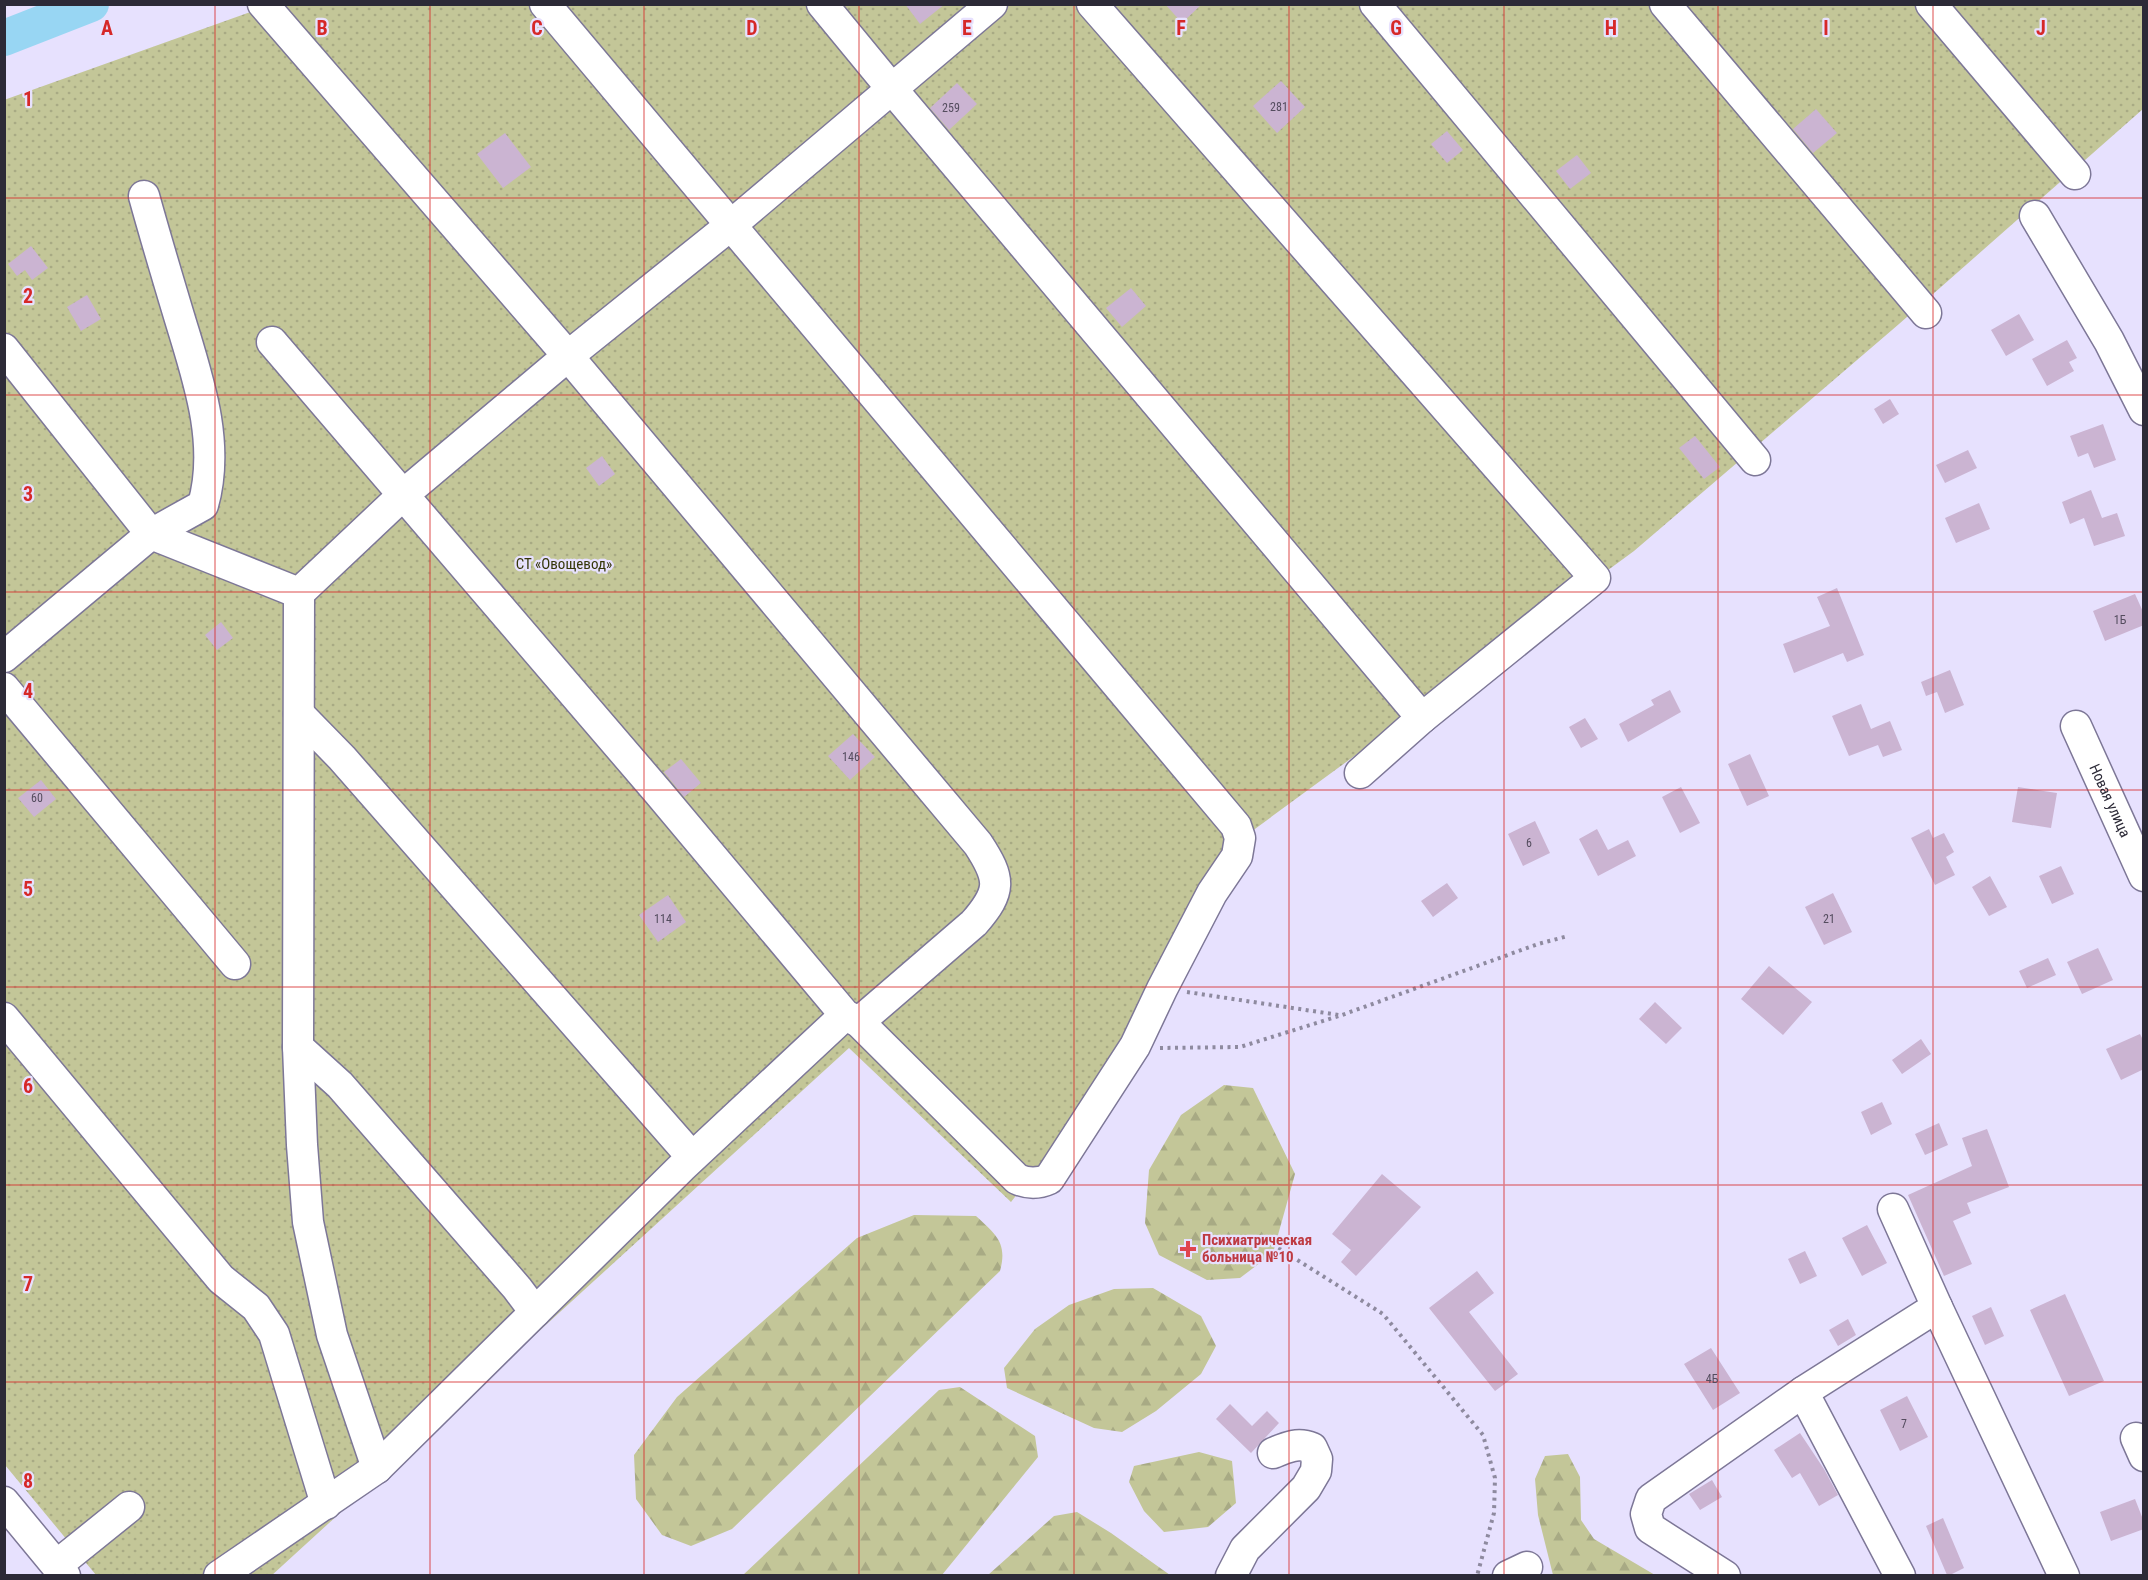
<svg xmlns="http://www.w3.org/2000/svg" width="2148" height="1580" font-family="'Roboto Condensed',sans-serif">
<defs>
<pattern id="forest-firs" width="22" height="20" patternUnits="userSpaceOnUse" patternTransform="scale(1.5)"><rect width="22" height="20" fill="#c3c698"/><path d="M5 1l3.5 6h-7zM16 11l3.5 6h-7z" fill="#a8aa84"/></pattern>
<pattern id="garden-dots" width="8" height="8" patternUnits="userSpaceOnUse" patternTransform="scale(1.5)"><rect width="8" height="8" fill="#c3c698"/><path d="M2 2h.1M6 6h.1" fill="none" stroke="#a8aa84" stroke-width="1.8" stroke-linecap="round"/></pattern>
</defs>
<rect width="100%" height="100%" fill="#e7e1fe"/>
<!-- forest -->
<path fill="url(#forest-firs)" d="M1224,1085L1253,1088L1295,1174L1273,1253L1240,1278L1207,1280L1159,1255L1145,1223L1149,1170L1181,1115Z
M914,1215L976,1216C995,1234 1008,1242 1000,1271L732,1529L691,1546L662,1535L636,1499L634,1455L677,1397L857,1238Z
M1153,1288L1201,1316L1216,1346L1201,1374L1156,1411L1122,1432L1094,1428L1007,1388L1004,1368L1035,1329L1069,1305L1114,1289Z
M960,1387L1035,1436L1038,1457L942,1575H743L939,1390Z
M1199,1452L1232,1461L1236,1503L1208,1527L1164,1532L1144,1511L1129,1482L1134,1466Z
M1568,1454L1580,1477L1581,1520L1594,1539L1655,1575H1553L1538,1515L1535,1479L1545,1456Z
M1077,1512L1111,1533L1170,1575H988L1054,1516Z"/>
<!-- garden -->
<path fill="url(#garden-dots)" d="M273,4L2144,5L2143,109L1899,324L1634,551L1233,845L1116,1066L1011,1202L849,1048L271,1576L96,1575L5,1465L4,100Z"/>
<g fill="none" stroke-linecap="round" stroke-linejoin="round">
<!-- river -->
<path stroke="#98d6f3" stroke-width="36" d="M4,38L91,4"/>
</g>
<!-- building -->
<path fill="#cbb4d2" d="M905,4H945L920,24Z
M1165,4H1202L1182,23Z
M1281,81L1305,107L1277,133L1253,106Z
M957,83L977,104L949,130L930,108Z
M1816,109L1837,133L1813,153L1793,129Z
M1447,131L1463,150L1447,163L1431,144Z
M505,133L531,167L503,188L477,154Z
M1577,155L1591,173L1570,189L1556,171Z
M31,246L48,268L32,280L25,270L17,276L8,264Z
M1131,288L1146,306L1122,327L1106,308Z
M87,295L101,319L81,331L67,307Z
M2019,314L2034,340L2006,356L1991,330Z
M2067,340L2077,358L2069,362L2074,371L2047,386L2032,359Z
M1890,399L1899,414L1883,424L1874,409Z
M2103,424L2116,460L2094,468L2088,453L2078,457L2070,436Z
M1695,436L1720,467L1704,479L1679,448Z
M1968,450L1977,468L1945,483L1936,465Z
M602,456L615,474L599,486L586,468Z
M2091,490L2102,518L2117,513L2125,536L2094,546L2084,518L2070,524L2062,502Z
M1979,503L1990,529L1956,543L1945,518Z
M1837,588L1864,655L1847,662L1843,653L1794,673L1783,644L1830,626L1817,597Z
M2135,594L2144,614V625L2105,641L2093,611Z
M221,622L233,638L217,650L205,635Z
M1950,670L1964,705L1945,713L1937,692L1926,696L1921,682Z
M1670,690L1681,712L1628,742L1619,724L1654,705L1651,700Z
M1861,704L1871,729L1890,721L1902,750L1883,757L1878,745L1849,756L1832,716Z
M1585,718L1598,739L1581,748L1569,727Z
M853,734L875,757L850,780L828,756Z
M1750,754L1769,796L1747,806L1728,764Z
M681,759L701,783L684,797L664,772Z
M41,780L56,799L34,817L18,798Z
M1681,787L1700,823L1680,833L1662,797Z
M2018,787L2057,793L2051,828L2012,822Z
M1535,821L1550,853L1523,866L1508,834Z
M1597,829L1608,850L1628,840L1636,856L1598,876L1579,839Z
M1929,829L1933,838L1944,833L1954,852L1946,857L1955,875L1935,885L1911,838Z
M2061,866L2074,894L2052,904L2039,876Z
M1990,876L2007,907L1989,916L1972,887Z
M1447,883L1458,898L1433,917L1421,901Z
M1833,893L1852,932L1824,945L1805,907Z
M668,895L686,922L658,942L639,915Z
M2098,948L2113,980L2082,994L2067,962Z
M2048,958L2056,975L2027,988L2019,971Z
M1769,966L1812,1002L1783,1035L1741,999Z
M1655,1002L1682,1028L1666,1044L1639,1019Z
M2140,1034L2144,1042V1069L2121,1080L2106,1049Z
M1921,1039L1931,1054L1902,1074L1892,1060Z
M1882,1102L1892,1124L1871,1135L1861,1112Z
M1939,1123L1948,1145L1925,1155L1915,1134Z
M1987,1129L2009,1187L1967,1203L1971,1213L1953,1221L1972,1264L1944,1276L1908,1195L1972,1166L1962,1138Z
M1382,1174L1421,1207L1356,1276L1341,1262L1351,1250L1332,1234Z
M1867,1225L1887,1263L1862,1276L1842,1238Z
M1805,1251L1817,1276L1800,1284L1788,1259Z
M1477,1271L1494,1293L1469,1312L1518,1374L1495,1391L1429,1308Z
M2065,1294L2104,1381L2069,1396L2030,1310Z
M1991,1307L2004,1336L1985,1345L1972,1316Z
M1848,1319L1856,1335L1838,1346L1829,1330Z
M1711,1348L1740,1393L1713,1410L1684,1364Z
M1907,1396L1928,1437L1900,1451L1880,1410Z
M1230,1404L1252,1426L1267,1411L1279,1423L1251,1453L1216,1419Z
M1800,1433L1824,1469L1838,1495L1819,1506L1800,1473L1792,1478L1774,1450Z
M1712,1480L1722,1497L1700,1510L1689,1494Z
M2135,1499L2144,1522V1529L2111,1541L2100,1512Z
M1943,1518L1964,1568L1950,1575H1947L1926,1526Z"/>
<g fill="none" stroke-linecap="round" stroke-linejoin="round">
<defs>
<g id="minor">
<path d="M263,4L568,356L978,844C1001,879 1002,891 974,923L859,1022"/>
<path d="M822,4L892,89L1422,718"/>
<path d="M1092,4L1595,578L1422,718L1360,773"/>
<path d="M1375,4L1755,460"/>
<path d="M1665,4L1926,313"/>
<path d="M1931,4L2075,174"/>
<path d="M2035,216L2109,341L2144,410"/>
<path d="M272,342L658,792L845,1015L859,1022L1017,1179C1028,1184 1038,1184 1049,1179L1135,1046L1162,989L1212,893L1237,856L1240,838L1236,826L545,4"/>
<path d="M4,349L151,534L203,505C221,442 197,376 179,316C167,276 155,236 144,196"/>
<path d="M299,593L298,1047L302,1145L308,1222L332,1335L377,1468"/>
<path d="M4,657L151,534L299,593L404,494L568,356L731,225L992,4"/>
<path d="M4,688L235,964"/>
<path d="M299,714L342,758L692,1157"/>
<path id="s1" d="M2076,726L2144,876"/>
<path d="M4,1018L221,1279L256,1307L274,1334L326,1504"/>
<path d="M298,1047L340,1085L517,1288L535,1312"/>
<path d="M1937,1307L2064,1576"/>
<path d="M1803,1392L1900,1576"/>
<path d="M2136,1438L2144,1456"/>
<path d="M4,1502L65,1576"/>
<path d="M57,1565L129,1507"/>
<path d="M219,1576L377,1468L682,1167L845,1015"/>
<path d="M1231,1576L1245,1549L1306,1488L1316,1471L1317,1459L1312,1448C1298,1442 1287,1447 1273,1453"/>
<path d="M1508,1576L1527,1567"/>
<path d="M1725,1576L1650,1528L1646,1514L1651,1499L1803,1392L1937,1307L1893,1209"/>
</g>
</defs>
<!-- minor casing -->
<use href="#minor" stroke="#7d7797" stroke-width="33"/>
<!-- path -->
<path stroke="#8e8a9f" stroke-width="4" stroke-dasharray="3 4.5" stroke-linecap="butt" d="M1187,992L1339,1015
M1160,1048L1240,1047L1342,1015L1538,944L1568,936
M1272,1244L1383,1314L1483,1435L1495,1478L1494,1513L1477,1576"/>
<!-- minor -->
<use href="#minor" stroke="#fff" stroke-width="30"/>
</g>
<!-- grid -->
<path fill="none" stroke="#d62828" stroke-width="1.5" stroke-opacity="0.55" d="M215,4V1576M430,4V1576M644,4V1576M859,4V1576M1074,4V1576M1289,4V1576M1504,4V1576M1718,4V1576M1933,4V1576M4,198H2144M4,395H2144M4,592H2144M4,790H2144M4,987H2144M4,1185H2144M4,1382H2144"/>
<!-- markers -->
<path fill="#e0444e" stroke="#e7e1fe" stroke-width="2" d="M1185 1240h6v6h6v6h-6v6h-6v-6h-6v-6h6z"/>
<g text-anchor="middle" stroke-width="4.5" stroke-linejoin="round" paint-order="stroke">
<!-- number labels -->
<g font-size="12" fill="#544c5e">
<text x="1279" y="111">281</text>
<text x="951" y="112">259</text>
<text x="2120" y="624">1Б</text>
<text x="851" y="761">146</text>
<text x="37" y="802">60</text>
<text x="1529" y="847">6</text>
<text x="663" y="923">114</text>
<text x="1829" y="923">21</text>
<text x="1712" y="1383">4Б</text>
<text x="1904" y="1428">7</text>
</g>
<!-- park labels -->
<g font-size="15" fill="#353609" stroke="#e7e1fe">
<text x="564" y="569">СТ «Овощевод»</text>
</g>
<!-- street labels -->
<g font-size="15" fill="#2c2a37" stroke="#e7e1fe">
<text dy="5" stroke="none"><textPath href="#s1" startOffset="82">Новая улица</textPath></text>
</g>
<!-- health labels -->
<g font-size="15" font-weight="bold" fill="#be3a42" stroke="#e7e1fe" text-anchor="start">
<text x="1202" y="1245">Психиатрическая<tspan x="1202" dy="17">больница №10</tspan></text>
</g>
</g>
<g font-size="20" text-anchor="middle" font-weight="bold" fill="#d62828" stroke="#e7e1fe" stroke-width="4.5" stroke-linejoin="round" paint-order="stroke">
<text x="107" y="35">A</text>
<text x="322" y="35">B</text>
<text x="537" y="35">C</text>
<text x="752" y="35">D</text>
<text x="967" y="35">E</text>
<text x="1181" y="35">F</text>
<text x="1396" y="35">G</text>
<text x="1611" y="35">H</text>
<text x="1826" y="35">I</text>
<text x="2041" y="35">J</text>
<text x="28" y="106">1</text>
<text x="28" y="303">2</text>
<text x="28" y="501">3</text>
<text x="28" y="698">4</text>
<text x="28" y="896">5</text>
<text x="28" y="1093">6</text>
<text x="28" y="1291">7</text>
<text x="28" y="1488">8</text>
</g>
<!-- border -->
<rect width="2148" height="1580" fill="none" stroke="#2c2a37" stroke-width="12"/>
</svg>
